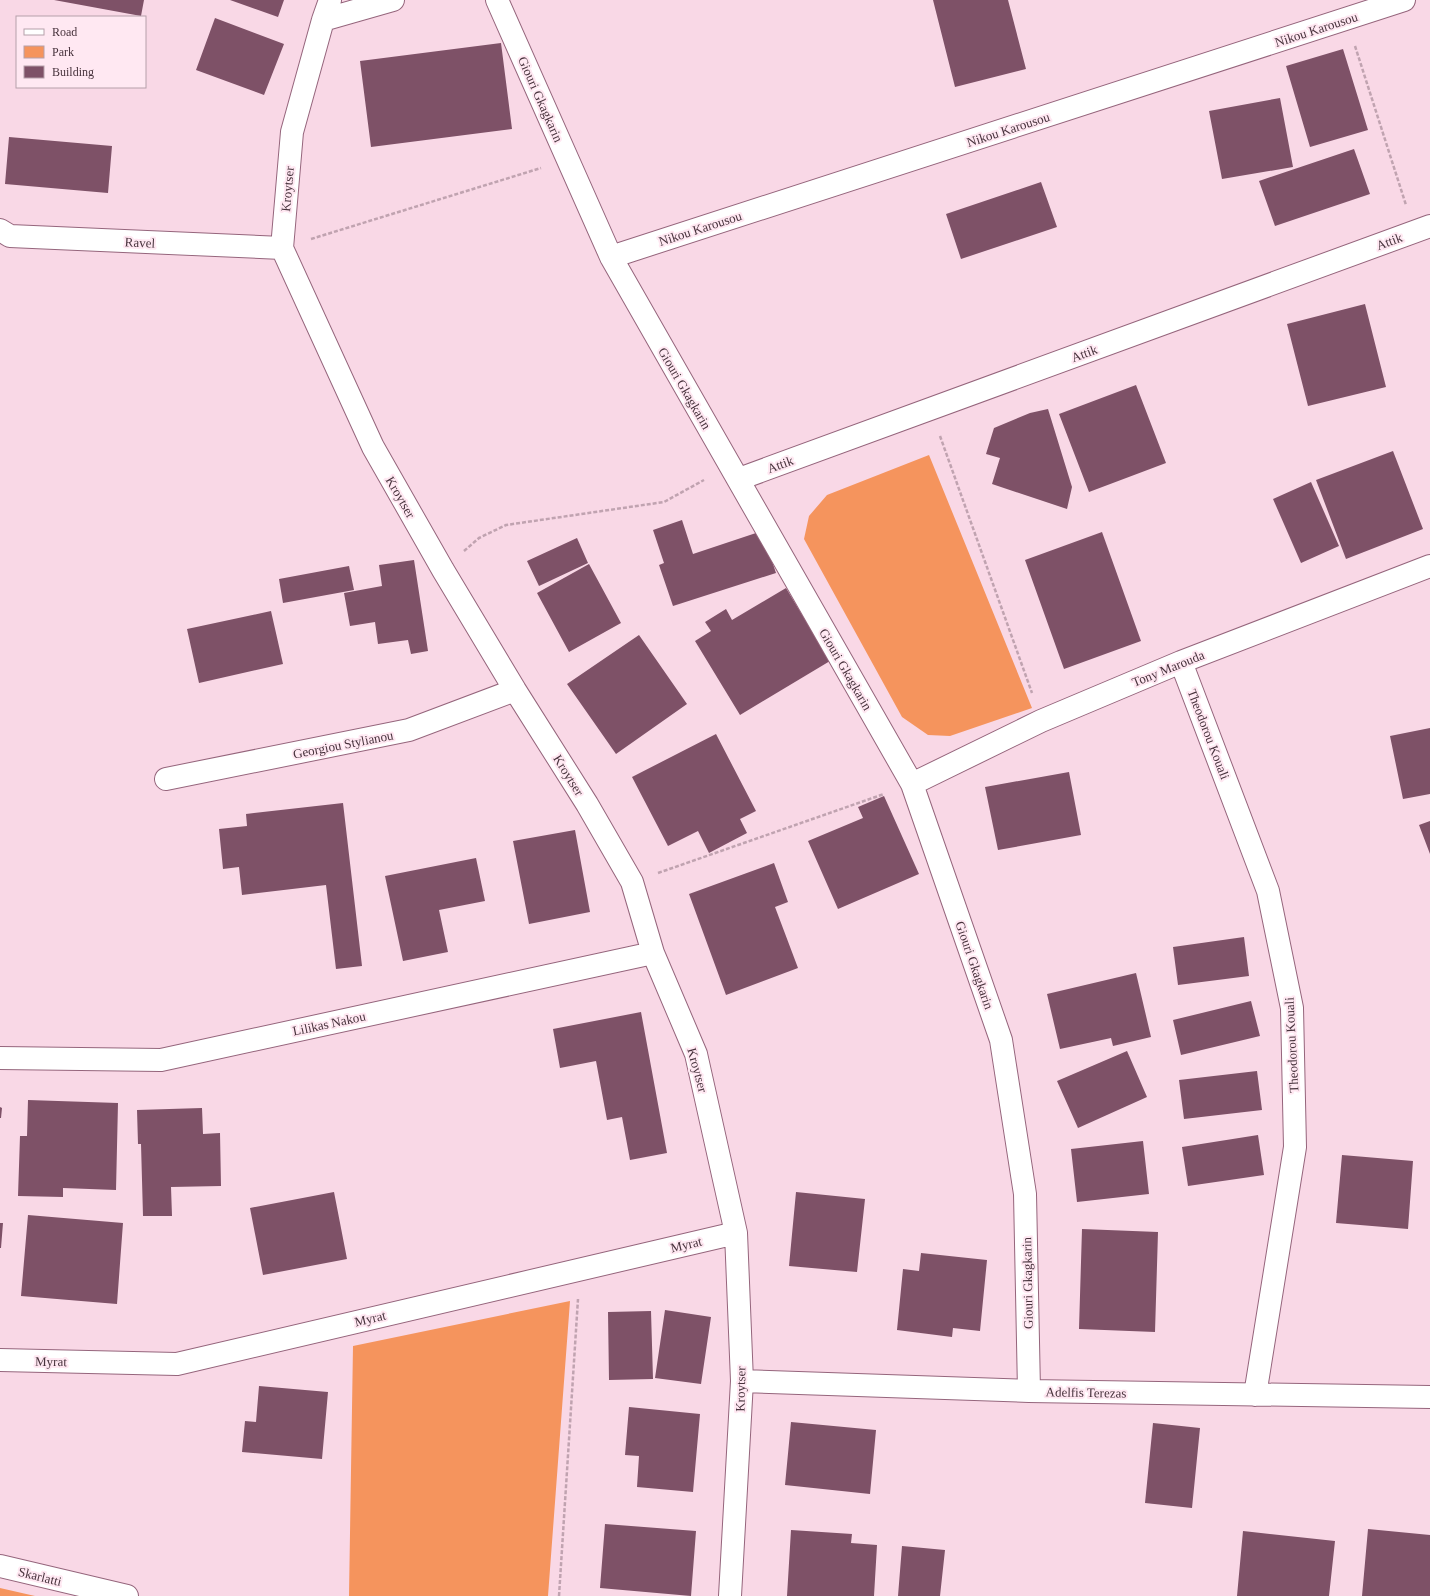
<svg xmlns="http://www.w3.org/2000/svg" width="1430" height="1596" font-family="'Times New Roman',serif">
<rect width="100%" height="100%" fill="#f9d8e6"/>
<!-- green -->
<path fill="#f5945d" d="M929,455L1032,708L950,736L928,735L902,717L804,539L809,516L827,495Z
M570,1301L548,1596H349L353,1346Z
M0,1588L35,1596H0Z"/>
<!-- building -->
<path fill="#7e5167" d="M54,0H144L141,16Z
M230,0H284L278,17Z
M933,0H1008L1026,69L955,87Z
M215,18L284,44L264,95L196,70Z
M501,43L512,129L371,147L360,61Z
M1343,49L1368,130L1310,147L1286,66Z
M1280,98L1293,167L1222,179L1209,111Z
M9,137L112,146L108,193L5,184Z
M1354,149L1370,194L1275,226L1259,181Z
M1041,182L1057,227L961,259L946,214Z
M1365,304L1386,387L1308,406L1287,324Z
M1136,385L1166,463L1089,492L1059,414Z
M1048,409L1072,487L1067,509L992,484L1000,458L986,454L994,428L1030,413Z
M1393,451L1423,529L1346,559L1316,480Z
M1311,482L1339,546L1301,563L1273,499Z
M682,520L693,554L762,531L776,573L673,606L659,565L664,563L653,530Z
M1102,532L1141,641L1064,669L1025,560Z
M577,538L588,563L539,586L527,561Z
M414,560L428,651L411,654L408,640L378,644L375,622L350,626L344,593L382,586L379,565Z
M589,564L621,623L569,652L537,593Z
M349,566L354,590L283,603L279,579Z
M786,588L830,661L740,715L695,641L711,631L705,622L726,609L732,620Z
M271,611L283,664L199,683L187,629Z
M639,635L687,704L616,754L567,684Z
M1430,728V794L1403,799L1390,736Z
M716,734L756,811L740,819L747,833L709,853L698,831L668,846L632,777Z
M1069,772L1081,835L998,850L985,787Z
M884,796L919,874L838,909L808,841L863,818L858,807Z
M343,803L362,966L336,969L326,885L242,895L239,867L223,869L219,829L247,826L246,814Z
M1430,821V854L1419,825Z
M575,830L590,912L529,924L513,841Z
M476,858L485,901L439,910L448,952L403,961L385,876Z
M774,863L788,902L775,907L798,968L726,995L689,894Z
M1244,937L1249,976L1178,985L1173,947Z
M1136,973L1151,1037L1113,1046L1111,1038L1060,1049L1047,994Z
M1251,1001L1260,1036L1181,1055L1173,1020Z
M641,1012L667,1153L630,1160L622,1117L607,1120L596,1061L560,1068L553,1029Z
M1127,1051L1147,1097L1078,1128L1057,1081Z
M1257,1071L1262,1110L1184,1119L1179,1080Z
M28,1100L118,1103L116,1190L63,1188V1197L18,1196L20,1136H27Z
M0,1107L2,1108L1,1118H0Z
M202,1108L203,1134L220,1133L221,1186L171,1187L172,1216H143L141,1144H138L137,1110Z
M1258,1135L1264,1175L1188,1186L1182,1147Z
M1143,1141L1149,1194L1077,1202L1071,1149Z
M1342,1155L1413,1161L1408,1229L1336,1223Z
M334,1192L347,1259L263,1275L250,1208Z
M796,1192L865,1199L857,1272L789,1266Z
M28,1215L123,1223L117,1304L21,1296Z
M0,1223H3L1,1248H0Z
M1082,1229L1158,1232L1155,1332L1079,1329Z
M921,1253L987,1260L980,1331L953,1328L952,1337L897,1330L903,1269L919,1271Z
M665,1310L711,1317L701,1384L655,1378Z
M651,1311L653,1379L609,1380L608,1312Z
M259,1386L328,1392L322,1459L242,1452L245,1421L256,1422Z
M629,1407L700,1414L693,1492L637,1487L639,1456L625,1455Z
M791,1422L876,1430L870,1494L785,1485Z
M1153,1423L1200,1428L1192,1508L1145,1503Z
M605,1524L696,1531L691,1596L600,1588Z
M1368,1529L1430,1535V1596H1362Z
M791,1530L852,1534L851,1543L877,1545L874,1596H787Z
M1243,1531L1335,1541L1329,1596H1237Z
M902,1546L945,1550L940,1596H898Z"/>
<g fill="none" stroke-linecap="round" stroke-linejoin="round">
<defs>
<path id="minor" d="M330,0L323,20L292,132L282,248L373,447L443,570L515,690L587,804L632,882L653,953L696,1054L736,1233L742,1381L730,1596
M497,0L611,257L912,784L1001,1040L1025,1194L1029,1391
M323,20L393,0
M0,230L10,236L282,248
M611,257L1404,0
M739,479L1430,226
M1181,662L1268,891L1292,1008L1295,1147L1255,1395
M166,779L409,730L515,690
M912,784L1041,721L1181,662L1430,566
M0,1058L161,1060L653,953
M0,1360L177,1364L736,1233
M742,1381L1029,1391L1430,1397
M0,1566L127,1596"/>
</defs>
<!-- minor casing -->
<use href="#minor" stroke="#95657c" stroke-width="24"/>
<!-- path -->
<path stroke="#c0a3b0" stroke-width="2.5" stroke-dasharray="4 2" stroke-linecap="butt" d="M1355,46L1406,205
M311,239L541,168
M940,436L1032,693
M464,551L479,538L506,525L664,502L704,480
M658,873L884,794
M559,1596L578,1299"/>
<!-- minor -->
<use href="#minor" stroke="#fff" stroke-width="22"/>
</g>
<g text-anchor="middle" stroke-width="4" stroke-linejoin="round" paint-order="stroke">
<!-- street labels -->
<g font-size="13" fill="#48333d" stroke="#ffe8f2">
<text transform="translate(1316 29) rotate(-18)" y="5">Nikou Karousou</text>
<text transform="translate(541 99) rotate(66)" y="5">Giouri Gkagkarin</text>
<text transform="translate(1008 129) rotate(-18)" y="5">Nikou Karousou</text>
<text transform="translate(287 189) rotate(-85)" y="5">Kroytser</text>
<text transform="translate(700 228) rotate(-18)" y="5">Nikou Karousou</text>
<text transform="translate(1389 241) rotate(-20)" y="5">Attik</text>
<text transform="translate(140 242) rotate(3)" y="5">Ravel</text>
<text transform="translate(1084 353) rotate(-20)" y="5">Attik</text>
<text transform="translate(685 388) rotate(60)" y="5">Giouri Gkagkarin</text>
<text transform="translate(780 464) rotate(-20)" y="5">Attik</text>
<text transform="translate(401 497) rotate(60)" y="5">Kroytser</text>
<text transform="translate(1168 668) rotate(-22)" y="5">Tony Marouda</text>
<text transform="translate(846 669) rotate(60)" y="5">Giouri Gkagkarin</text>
<text transform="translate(1209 734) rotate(69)" y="5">Theodorou Kouali</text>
<text transform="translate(343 744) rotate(-11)" y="5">Georgiou Stylianou</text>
<text transform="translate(569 775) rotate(58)" y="5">Kroytser</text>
<text transform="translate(975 965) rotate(71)" y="5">Giouri Gkagkarin</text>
<text transform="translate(329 1023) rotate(-12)" y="5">Lilikas Nakou</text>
<text transform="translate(1291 1045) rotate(-93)" y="5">Theodorou Kouali</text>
<text transform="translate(698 1070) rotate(75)" y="5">Kroytser</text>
<text transform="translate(686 1244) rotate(-13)" y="5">Myrat</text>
<text transform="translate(1027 1283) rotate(-91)" y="5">Giouri Gkagkarin</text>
<text transform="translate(370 1318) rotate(-13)" y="5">Myrat</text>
<text transform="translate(51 1361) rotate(1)" y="5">Myrat</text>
<text transform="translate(740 1389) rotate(-89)" y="5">Kroytser</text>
<text transform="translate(1086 1392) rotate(1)" y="5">Adelfis Terezas</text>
<text transform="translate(40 1576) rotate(14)" y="5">Skarlatti</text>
</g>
</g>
<!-- legend -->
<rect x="16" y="16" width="130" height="72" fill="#ffe8f2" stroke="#b6a0aa"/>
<rect x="24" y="29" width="20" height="6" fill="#ffffff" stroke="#b6a0aa"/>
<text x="52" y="36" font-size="12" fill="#48333d">Road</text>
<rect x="24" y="46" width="20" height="12" fill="#f5945d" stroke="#b6a0aa"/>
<text x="52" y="56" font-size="12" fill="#48333d">Park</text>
<rect x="24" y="66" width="20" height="12" fill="#7e5167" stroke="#b6a0aa"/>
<text x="52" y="76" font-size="12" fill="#48333d">Building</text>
</svg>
